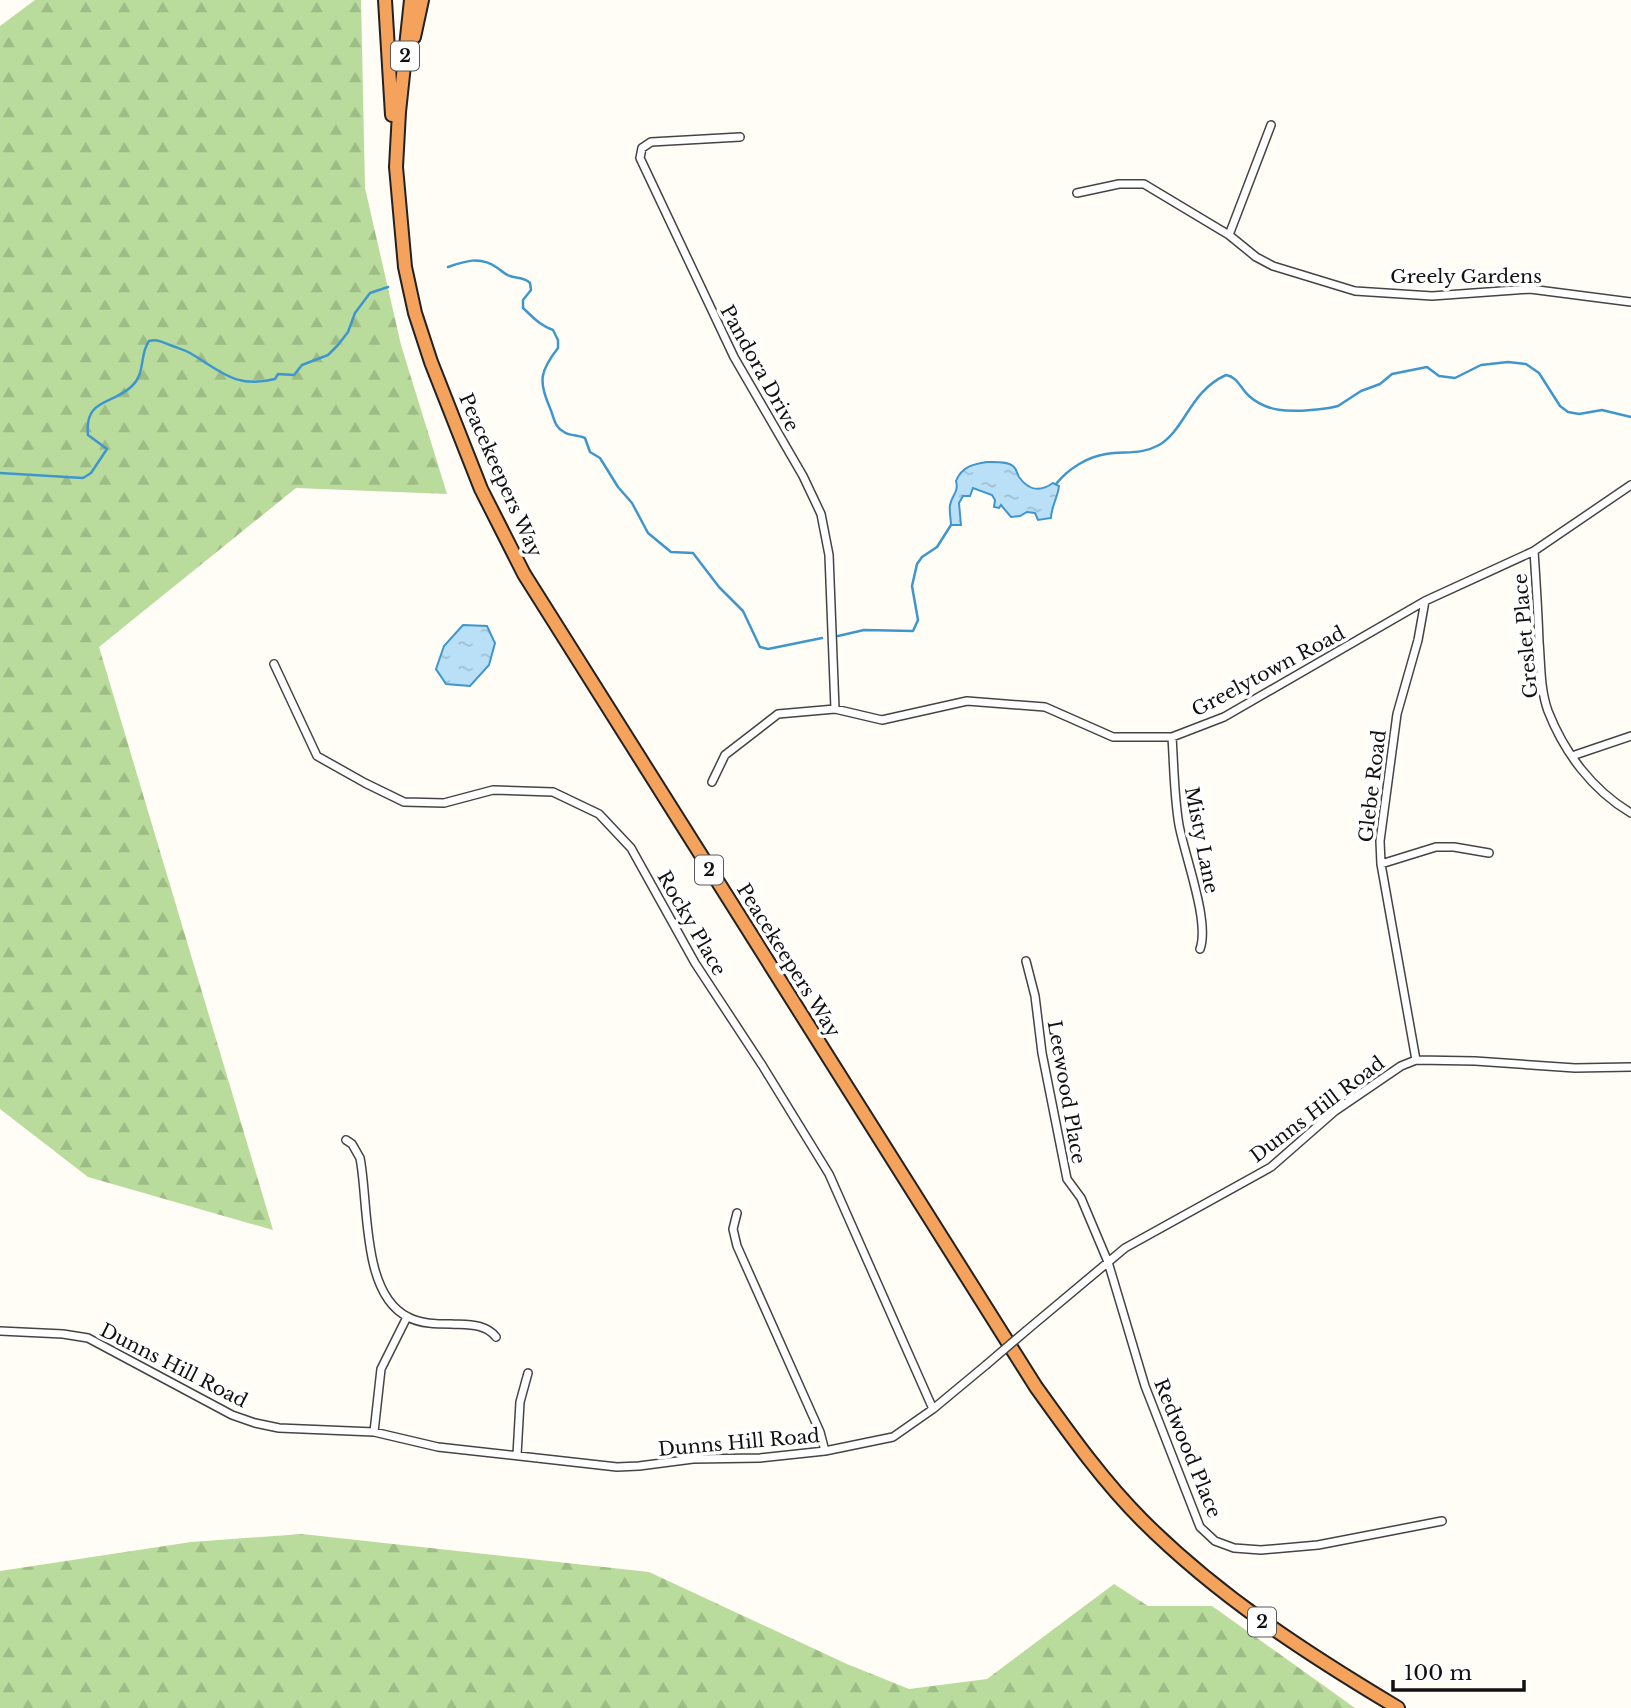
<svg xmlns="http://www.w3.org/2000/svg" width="1631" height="1708" font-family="'Libre Baskerville',serif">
<defs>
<pattern id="forest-firs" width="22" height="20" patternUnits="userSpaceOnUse" patternTransform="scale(1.75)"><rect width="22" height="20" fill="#b9dc9c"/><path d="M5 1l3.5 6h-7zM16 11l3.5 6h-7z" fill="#9ebc85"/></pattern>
<pattern id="water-ripples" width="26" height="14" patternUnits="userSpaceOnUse" patternTransform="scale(1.75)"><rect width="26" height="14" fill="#b9e0f7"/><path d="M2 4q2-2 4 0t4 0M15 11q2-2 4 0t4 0" fill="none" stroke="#9ebfd3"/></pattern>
</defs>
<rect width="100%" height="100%" fill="#fffdf5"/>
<!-- forest -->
<path fill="url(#forest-firs)" d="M35,0H361L365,188L401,345L447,494L296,488L99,647L273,1230L88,1177L0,1109V26Z
M302,1534L649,1572L847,1664L909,1689L987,1679L1114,1584L1148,1606H1212L1355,1708H0V1571L191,1542Z"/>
<!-- water -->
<path fill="url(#water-ripples)" stroke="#3f96cf" stroke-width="2" d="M987,462C995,462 1009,461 1014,467C1017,470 1017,474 1019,477C1029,491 1040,492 1053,483L1059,486C1058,497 1051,507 1051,518L1038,520L1035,513L1027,512L1020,516L1011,517L1001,505L999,508L994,507L995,500L992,495L973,488L970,496H963L959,503L961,525H951C951,519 949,512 950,505C952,495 959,492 956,481C962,466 974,464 987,462Z
M463,625L487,626L495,643L489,665L470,686L446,684L436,669L444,646Z"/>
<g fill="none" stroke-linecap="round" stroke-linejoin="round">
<!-- stream -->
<path stroke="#3f96cf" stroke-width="2.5" d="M448,267C465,261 480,256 496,267C501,270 505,275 510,276C518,279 523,276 530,283L531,290L523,300V308C533,317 539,325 553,330L558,340V348C540,371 538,381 550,408C554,417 554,427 564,432C570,436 578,435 585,438L590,452L600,458L618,487L632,503L648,533L671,552L693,553L719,587L743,611L760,647L768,649L822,638
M0,473L83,478L91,473L107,449L88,435C84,398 113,405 132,386C146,373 139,355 149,341C158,339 162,342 170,345C177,348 183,349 190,353C221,371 235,389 275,379L278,374L294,375L302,365L328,355L338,345L348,332L355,313L370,293L388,287
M1056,484C1068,469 1087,457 1106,454C1126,451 1141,455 1159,445C1185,430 1190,391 1226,375C1238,377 1240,388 1249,396C1267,412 1289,412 1311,410C1321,409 1328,409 1338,406L1361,391L1380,384L1392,374L1427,367L1439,376L1455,378L1481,365L1508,362L1526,364L1539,373L1560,406L1568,412L1579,414L1602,410L1631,417
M838,636L864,630L913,631L918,620L912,586L917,564L922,557L937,547L951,525"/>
<defs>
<path id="minor" d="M740,137L651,142L642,148L640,158L734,357L803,476L821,514L829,555L835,709
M1077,193L1119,184H1144L1229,235L1256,257L1273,266L1355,291L1432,296L1530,289L1631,302
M1229,235L1271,125
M1534,551C1536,581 1538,611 1539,642C1541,664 1540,689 1548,711C1564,752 1592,790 1631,813
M274,664L317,756L365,783L404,802L444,803L493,790L553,792L599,814L631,848L695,963L762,1065L829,1174L933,1409
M1172,737C1174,766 1174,796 1179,825C1185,857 1210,922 1200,949
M1572,756L1631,736
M712,782L725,755L778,714L835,709L882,720L967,701L1045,707L1113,737H1172L1224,717L1425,601L1534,551L1631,485
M1381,864L1436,847H1454L1489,853
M1026,961L1035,996L1042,1053L1067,1179L1081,1198L1108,1262L1145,1386L1200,1527L1215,1541L1234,1548L1261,1550L1318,1545L1442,1521
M1416,1060L1381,864L1380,841L1397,714L1418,640L1425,601
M346,1140L352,1144L360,1158C369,1203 361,1294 408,1317C421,1324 437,1324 451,1324C467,1325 485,1323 496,1337
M737,1213L733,1229L737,1246L820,1432L825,1451
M1027,1330L1125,1248L1271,1167L1335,1111L1401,1066L1416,1060L1475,1061L1575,1068L1631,1067
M0,1331L63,1334L88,1338L232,1415L255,1423L279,1428L374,1432L438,1447L617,1467L639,1466L693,1459L760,1458L825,1451L893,1437L933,1409L986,1365
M374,1432L381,1369L407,1317
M517,1455L520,1402L528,1373"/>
<path id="motorway" d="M385,0L392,115
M411,0L399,112L396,167L405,267L415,313L431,362L481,489L524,574L1036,1387C1069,1433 1102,1480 1142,1520C1218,1596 1306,1653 1398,1708
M414,37L422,0"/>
</defs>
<!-- minor casing -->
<use href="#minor" stroke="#444" stroke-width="10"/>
<!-- motorway casing -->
<use href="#motorway" stroke="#222" stroke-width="16"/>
<!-- minor -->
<use href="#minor" stroke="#fff" stroke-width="7"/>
<!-- motorway -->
<use href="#motorway" stroke="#f5a25d" stroke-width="12"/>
<defs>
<path id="minor-bridge" d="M986,1365L1027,1330"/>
</defs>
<!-- minor-bridge casing -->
<use href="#minor-bridge" stroke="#444" stroke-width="10" stroke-linecap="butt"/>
<!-- minor-bridge -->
<use href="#minor-bridge" stroke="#fff" stroke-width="7"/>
</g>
<g text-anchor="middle" stroke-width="7" stroke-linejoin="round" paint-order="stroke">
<!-- shield labels -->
<g fill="#fff" stroke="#585858" stroke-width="2">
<rect x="391" y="41.5" width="28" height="29" rx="5"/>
<rect x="695" y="855.5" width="28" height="29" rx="5"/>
<rect x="1248" y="1607.5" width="28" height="29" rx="5"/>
</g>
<g font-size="18" font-weight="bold" fill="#111">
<text x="405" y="62">2</text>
<text x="709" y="876">2</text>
<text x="1262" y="1628">2</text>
</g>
<!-- street labels -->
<g font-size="19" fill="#111" stroke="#fff">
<text x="1466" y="283">Greely Gardens</text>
<text transform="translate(760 368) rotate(61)" y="7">Pandora Drive</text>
<text transform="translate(501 475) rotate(66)" y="7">Peacekeepers Way</text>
<text transform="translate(1525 636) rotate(-95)" y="7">Greslet Place</text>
<text transform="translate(1268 671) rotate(-28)" y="7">Greelytown Road</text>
<text transform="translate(1372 786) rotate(-83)" y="7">Glebe Road</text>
<text transform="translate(1202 840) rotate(79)" y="7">Misty Lane</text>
<text transform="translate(692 923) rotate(60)" y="7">Rocky Place</text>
<text transform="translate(789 960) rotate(58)" y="7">Peacekeepers Way</text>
<text transform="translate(1067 1092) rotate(80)" y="7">Leewood Place</text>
<text transform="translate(1317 1109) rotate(-37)" y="7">Dunns Hill Road</text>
<text transform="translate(174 1365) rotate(27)" y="7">Dunns Hill Road</text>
<text transform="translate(739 1442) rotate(-5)" y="7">Dunns Hill Road</text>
<text transform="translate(1188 1448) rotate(68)" y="7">Redwood Place</text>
</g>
</g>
<!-- scale -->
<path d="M1393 1680v10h131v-10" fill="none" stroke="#111111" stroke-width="3.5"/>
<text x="1404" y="1680" font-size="21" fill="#111111" stroke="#ffffff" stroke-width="5" paint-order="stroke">100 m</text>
</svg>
